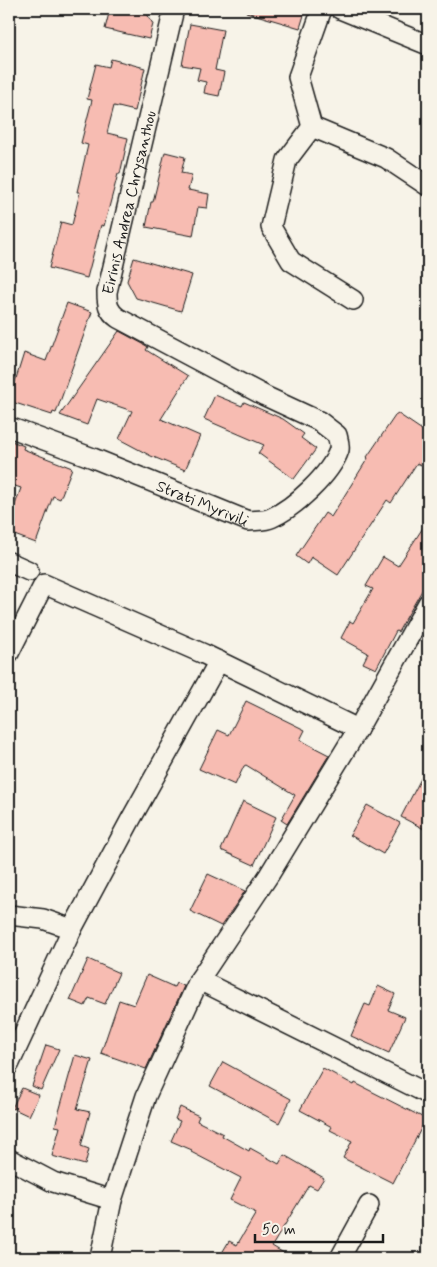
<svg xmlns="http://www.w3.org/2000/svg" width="437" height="1267" font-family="Mynerve,sans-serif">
<rect width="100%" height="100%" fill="#f7f3e8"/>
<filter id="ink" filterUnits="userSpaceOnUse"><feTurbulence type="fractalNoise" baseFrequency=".02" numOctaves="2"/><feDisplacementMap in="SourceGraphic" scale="10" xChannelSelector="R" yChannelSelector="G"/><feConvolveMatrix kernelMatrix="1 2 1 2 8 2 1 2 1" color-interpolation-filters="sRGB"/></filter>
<g filter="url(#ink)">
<!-- building -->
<path fill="#f7bcb2" stroke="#1c1c1c" d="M110,9H144L153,24L149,39L105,29Z
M247,9H294L305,12L300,28L246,12Z
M190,24L223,30L215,70L224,72L219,96L204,93L206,82L197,80L200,68L182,65Z
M111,59L145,68L135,111L114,106L107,133L128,138L120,174H118L104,226L101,225L87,278L49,268L61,222L72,225L80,192H77L88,145L81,143L92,100L87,99L96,64L109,67Z
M165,152L185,157L181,173L192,175L188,190L209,194L207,208L198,207L193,236L146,227L151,202H153Z
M134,258L192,275L181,311L136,298L127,281Z
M67,303L92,312L56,413L53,412L52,415L9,401L24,353L46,361Z
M119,331L145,345L148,347L146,350L188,376L161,419L200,436L185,470L151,456L119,439L132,411L97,399L87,425L60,415Z
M215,395L242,406L244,402L283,419L304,434L301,438L316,449L294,479L258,453L264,445L204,419Z
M397,413L428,434V454L421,465L417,463L391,503L387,500L338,575L311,557L307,564L296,556L325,513L331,517L368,458L367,457Z
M9,440L24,446L23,449L72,468L60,499L53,496L36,543L9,533V522L21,488L9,484Z
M428,520V580L398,632L396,631L376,669L363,663L368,653L341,638L350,621L353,623L373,589L366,586L383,557L398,566Z
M246,701L305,730L300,740L329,755L287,824L281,820L295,795L246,765L244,766L235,785L199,769L218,730L229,735Z
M428,765V831L401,817Z
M243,801L276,817L254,865L221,850Z
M367,805L400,823L383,854L350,835Z
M208,874L245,891L221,926L190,911Z
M88,959L119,973L105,1004L89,998L85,1006L70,1000Z
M147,975L174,987L176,983L184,986L146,1069L101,1053L119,1000L134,1005Z
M378,986L395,994L388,1010L405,1017L389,1053L351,1036L365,1004L370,1006Z
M46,1045L59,1049L41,1090L32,1086Z
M75,1055L92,1060L77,1109L90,1112L81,1146L89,1149L85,1165L52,1156L60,1127L55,1126Z
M223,1062L291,1099L279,1123L210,1086Z
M323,1068L354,1085L355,1083L426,1119L393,1183L343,1158L352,1141L330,1130L332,1127L300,1110Z
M22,1088L39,1095L29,1116L12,1108Z
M180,1107L199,1116L197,1121L223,1134L222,1136L249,1151L250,1148L279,1164L284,1155L324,1178L317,1189L309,1185L272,1246L292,1258H219L229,1241L237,1245L256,1213L230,1200L241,1178L191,1152L192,1150L171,1141L180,1121L175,1119Z"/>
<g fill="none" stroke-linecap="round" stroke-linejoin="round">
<defs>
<g id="street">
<path d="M322,9L298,77L312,127L386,158L428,186"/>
<path d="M340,9L428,45"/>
<path d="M312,127L287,160L271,227L291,261L353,300"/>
<path id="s1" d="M9,427L93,458L248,521C255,520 265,521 271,518C294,508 331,474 339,450C340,445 338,439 337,435L319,421L265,396L118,318C108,311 107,304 107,292L174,9"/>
<path d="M9,562L29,571"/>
<path d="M9,653L44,584L204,654L358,729"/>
<path d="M9,915L43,919L72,929"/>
<path d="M199,980L428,1094"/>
<path d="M9,1065L72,929L131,819L219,661"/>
<path d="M9,1159L53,1182L112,1200"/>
<path d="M100,1258L112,1200L146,1096L199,980L269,875L358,729L428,603"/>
<path d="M340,1258L369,1205"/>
</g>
</defs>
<!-- street casing -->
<use href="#street" stroke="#1c1c1c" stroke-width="22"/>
<!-- street -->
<use href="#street" stroke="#f7f3e8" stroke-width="19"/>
</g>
</g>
<g text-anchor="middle" stroke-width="4" stroke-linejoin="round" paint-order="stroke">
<!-- street labels -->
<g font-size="16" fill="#1c1c1c" stroke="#f7f3e8">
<text dy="6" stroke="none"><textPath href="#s1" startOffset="764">Eirinis Andrea Chrysanthou</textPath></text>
<text dy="6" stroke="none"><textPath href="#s1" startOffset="208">Strati Myrivili</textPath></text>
</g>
</g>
<!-- margin -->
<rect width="437" height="1267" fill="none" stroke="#f7f3e8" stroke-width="30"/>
<rect x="15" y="15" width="407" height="1237" fill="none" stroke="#1c1c1c" stroke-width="2" filter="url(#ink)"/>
<!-- scale -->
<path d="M255 1234v8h128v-8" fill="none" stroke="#1c1c1c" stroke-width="2.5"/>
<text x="262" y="1234" font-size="15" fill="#1c1c1c" stroke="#f7f3e8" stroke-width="4" paint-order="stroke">50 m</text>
</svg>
